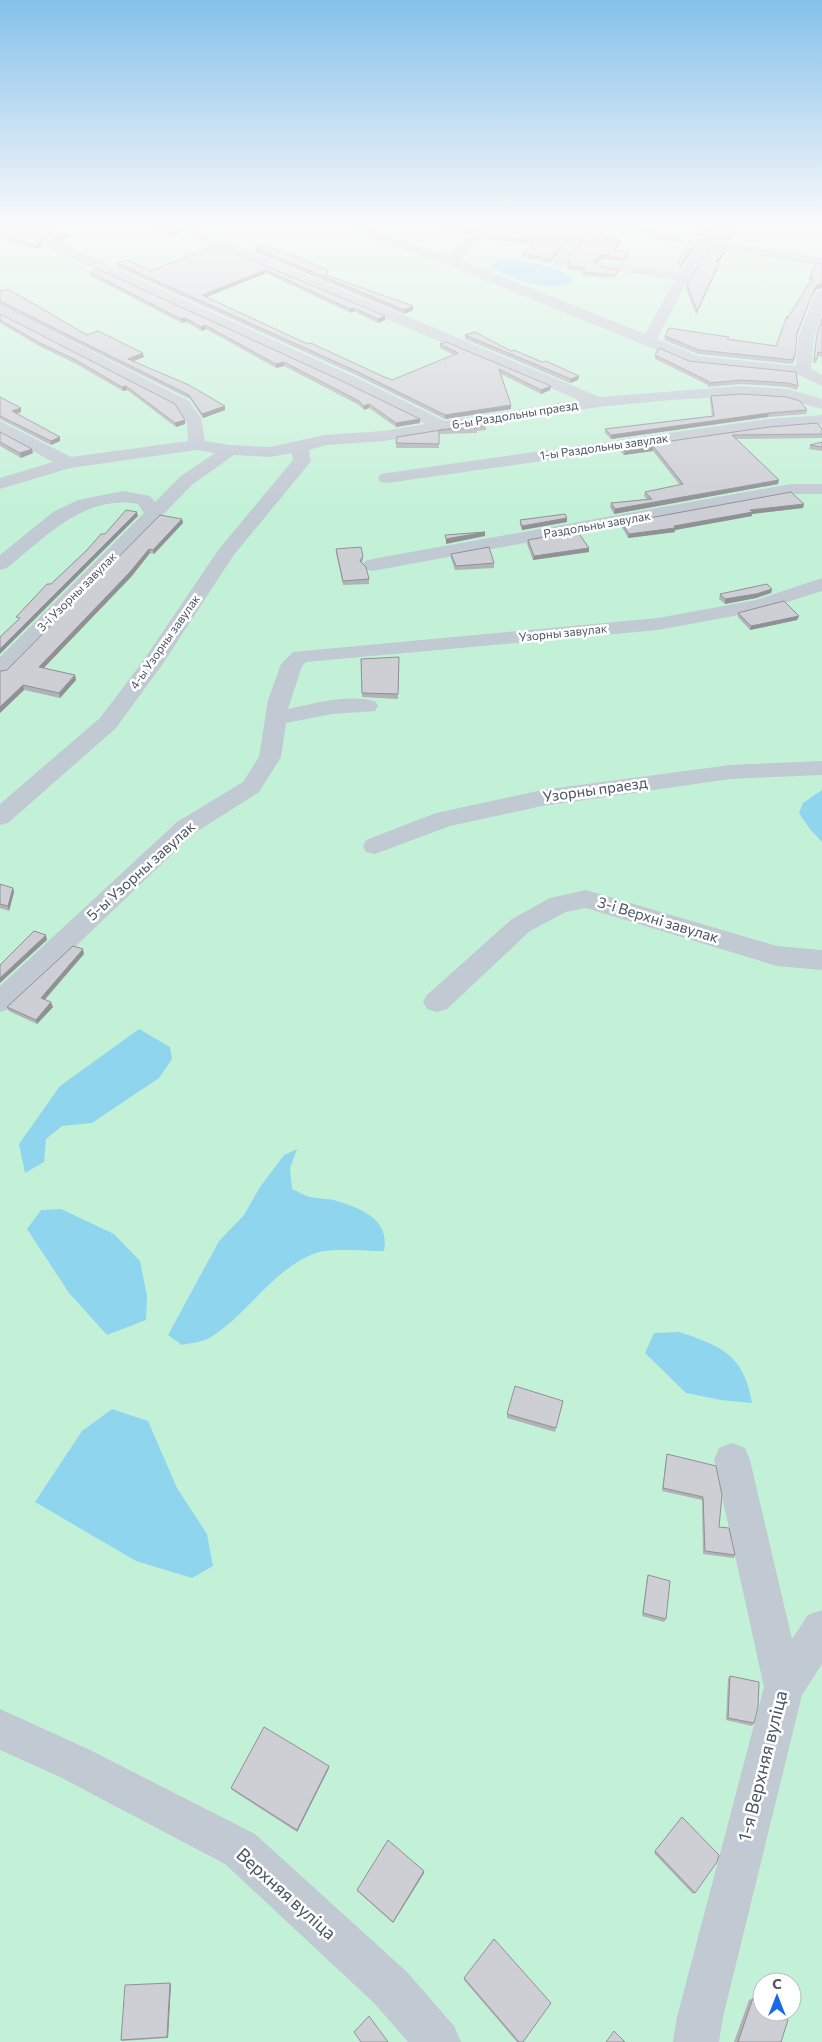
<svg xmlns="http://www.w3.org/2000/svg" width="822" height="2042" font-family="Commissioner,sans-serif">
<rect width="100%" height="100%" fill="#f5f3f3"/>
<!-- green -->
<path fill="#c3f1d7" fill-rule="evenodd" d="M0,225H822V2042H0ZM762,1982H792V2012H762Z"/>
<!-- water -->
<path fill="#90d5ee" d="M498,260C522,260 551,263 571,277L572,282C548,293 513,279 491,268L492,264Z
M822,790V842L809,828L799,813L803,803Z
M139,1029L170,1047L172,1059L159,1078L92,1123L62,1126L46,1139L44,1162L25,1173L19,1144L60,1086Z
M297,1149L290,1168L292,1189C298,1191 304,1196 310,1197C318,1199 328,1198 337,1201C363,1209 390,1220 384,1251C368,1251 333,1248 319,1252C273,1267 251,1312 211,1337C204,1342 191,1343 182,1345L168,1335L219,1241L244,1215L260,1187L284,1155Z
M61,1209L114,1234L140,1261L147,1296L146,1320L107,1335L69,1293L27,1229L41,1210Z
M679,1332C722,1346 744,1355 752,1403L721,1400L686,1393L645,1353L654,1333Z
M112,1409L148,1421L177,1488L207,1534L213,1566L192,1578L136,1561L35,1502L82,1431Z"/>
<g fill="none" stroke-linecap="round" stroke-linejoin="round">
<!-- minor -->
<path fill="#c1c9d2" fill-rule="evenodd" d="M4,225H20L355,377L445,421L579,400L171,228L170,225H186L600,397L741,386L787,389L822,399V409L786,399L741,396L671,400L598,407L384,441L326,445L309,450L311,461L308,465L233,556L162,665L116,728L8,823L0,825V804L100,718L143,661L219,549L293,460L292,453L270,457L234,455L193,484L7,673L0,675V657L144,513L138,504C85,494 44,538 7,568L0,570V555L53,512L78,500L123,491L150,496L155,502L181,476L215,453L197,450L70,468L0,489V478L53,462L0,433V421L71,457L188,441L187,423L177,407L0,315V305L189,401L201,418L205,441L230,445L270,447L325,435L384,431L426,424L343,383L5,228Z
M341,225H360L449,256L452,250L482,225H495L463,255L461,260L645,334L675,280L602,269L595,265L602,261L680,272L698,246L591,228L564,266H554L552,263L554,260L581,225H615L703,239L711,225H723L715,241L822,258V266L710,248L683,289L657,339L698,356L796,366L798,338L815,294L817,291L822,290V314L814,338L811,369L822,375V386L799,375L689,363L448,265L343,228Z
M822,415V425L768,429L387,483L381,482L378,478L381,474L387,473L768,419Z
M791,484H822V494H791L372,571L365,569L362,565L365,561L372,559Z
M822,578V591L760,611L658,630L306,662L302,666L288,709C316,703 347,694 375,701L378,706L375,711L332,714L286,723L281,757L259,792L193,834L10,1009L0,1012V986L177,822L243,782L259,757L268,700L281,664L293,652L658,618L756,600Z
M822,761V775L730,779L542,806L450,826L375,854L366,852L363,846L366,840L436,813L542,790L730,765Z
M586,890L777,946L822,950V970L777,966L586,908L566,912L530,931L447,1009L437,1012L427,1009L423,1002L427,995L512,919L550,898Z
M732,1443L745,1448L750,1460L792,1639L808,1615L822,1610V1664L802,1695L723,2017L719,2042H673L677,2017L764,1687L714,1460L719,1448Z
M0,1709L88,1749L255,1834L407,1972L454,2026L461,2042H408L375,2004L225,1864L60,1777L0,1750Z"/>
</g>
<!-- wall -->
<path fill="#b0b2b7" d="M0,225L3,226L42,247L34,249L11,242L0,236Z
M24,225H48H46L69,237L59,241Z
M143,225H170L178,230L179,233L171,236Z
M190,225H201V226L197,227Z
M421,225H480L468,235Z
M494,225H579L550,263L522,257V254L532,245L484,238V234Z
M697,225H710L702,237L694,236L695,232L697,227Z
M724,225H737L729,241L718,240V236Z
M606,232L602,237L620,243L615,250L628,256L624,262L602,259L596,263L601,267L618,273L614,278L583,276V271L567,270V262Z
M215,245L385,316V320L378,323L354,311L351,313L266,273L207,297L288,335L382,376L392,380L454,355L440,348V344L550,390L541,394L501,374L511,405V409L445,419L356,375L117,267V263L151,271Z
M255,248L328,270L327,275L413,310L404,314L255,252Z
M725,252L718,263H719L718,267L696,315L686,288L687,284Z
M822,264V288L817,289L813,293L797,336L795,357L793,364L698,354L664,340L665,336L729,337L728,339L776,346L787,319L811,281L809,280L810,277Z
M90,272L420,419V423L396,427L369,408L364,410L359,405L284,366L276,368L206,329L202,331L186,322L182,323L91,276Z
M0,290L87,335L144,357L133,361L225,410L203,418L190,399L0,305Z
M0,314L175,404L185,424L176,427L127,390L123,391L76,364L39,346L0,323Z
M822,318V357L818,356L816,363H813L816,338Z
M465,335L511,351L578,380L570,383L465,339Z
M655,355L689,361L796,372L798,386L797,390L787,387L741,384L708,387V385L655,359Z
M711,396L807,410L806,414L768,417L611,439L605,433V429L712,416L710,400Z
M0,397L21,408V412L17,414L60,437V441L51,445L0,419Z
M485,423L486,430L477,431V433L439,434V448H396L397,437Z
M769,427L822,429V438L736,439L778,484L614,514L610,507L611,503L647,499L644,496L645,492L680,485L653,451L624,455L621,452L622,448Z
M0,432L33,453L21,458L0,446Z
M822,442V451L809,449L810,445Z
M803,508L752,514V516L675,530V532L628,538L622,527V523Z
M567,518V522L522,530L520,525V520Z
M182,519L183,523L154,554L150,553L131,577L43,668L75,675L76,680L60,698L24,690L0,713V671L7,670Z
M528,540L589,552L533,560L527,544Z
M336,549L363,556V560L362,562L369,579V584L343,585L336,553Z
M451,554L494,563V568L455,570L451,558Z
M772,589L771,593L756,598L725,604L719,599L720,594Z
M738,613L799,616L797,620L750,630L738,617Z
M399,657L398,699L362,697L361,659Z
M0,884L13,888L14,892L9,911L0,908Z
M84,954L45,1000L53,1007L37,1024L9,1011L7,1007Z
M563,1401L555,1432L507,1418V1414Z
M667,1454L716,1466L719,1527L735,1555L734,1558L703,1554L702,1500L662,1491L666,1458Z
M648,1575L666,1619L664,1622L642,1616L647,1578Z
M730,1676L754,1723L752,1726L726,1720L728,1679Z
M329,1768L297,1832L232,1790L231,1788Z
M682,1817L695,1893L693,1894L654,1853Z
M424,1871V1873L393,1923L357,1891V1890Z
M464,1978L523,2042H517L464,1980Z
M171,1984L168,2038L122,2041L121,2040Z
M753,1998L781,2042H734L749,2000Z"/>
<!-- shaded-wall -->
<path fill="#909195" d="M196,225H201V226L197,227Z
M475,225H480L468,235V231Z
M577,225H579L550,263L551,259Z
M708,225H710L702,237L703,233Z
M736,225H737L729,241V238Z
M606,229V232L598,240L599,237Z
M178,230L179,233L171,236V232Z
M68,234L69,237L59,241V237Z
M620,239V243L612,254L613,250Z
M41,243L42,247L34,249V246Z
M695,244V247L679,270L680,266Z
M726,249L725,252L716,266V262Z
M629,252L628,256L624,262L625,259Z
M603,255L602,259L593,264L594,261Z
M719,263L718,267L696,315L697,311Z
M266,270V273L202,299V295Z
M822,284V288L817,289L813,293L796,337L814,290L817,285Z
M413,306V310L404,314V310Z
M354,308V311L351,313L350,309Z
M385,316V320L378,323V319Z
M185,318L186,322L182,323L181,319Z
M205,325L206,329L202,331L201,327Z
M143,353L144,357L129,363L128,359Z
M284,362V366L276,368V364Z
M579,376L578,380L570,383L571,379Z
M126,386L127,390L123,391L122,387Z
M551,386L550,390L541,394V390Z
M369,404V408L364,410V406Z
M511,405V409L445,419V415Z
M225,406V410L203,418L202,414Z
M21,408V412L13,415L12,411Z
M769,413L768,417L611,439V435Z
M420,419V423L396,427V423Z
M185,420V424L176,427L175,423Z
M60,437V441L51,445V441Z
M653,446V451L624,455L625,451Z
M32,449L33,453L21,458L20,453Z
M779,480L778,484L614,514L615,509Z
M804,504L803,508L752,514V516L675,530V532L628,538L629,534L674,526L750,510Z
M137,512L138,516L0,654V649Z
M567,518V522L522,530V526Z
M182,519L183,523L154,554L153,550Z
M485,532V536L446,544V539Z
M589,548V552L533,560L534,556Z
M149,549L150,553L131,577L40,672L39,667Z
M772,589L771,593L756,598L725,604V599Z
M799,616L797,620L750,630L751,626Z
M75,675L76,680L60,698L59,693Z
M23,685L24,690L0,713V707Z
M13,888L14,892L9,911L8,906Z
M46,935L47,940L0,983V978Z
M83,949L84,954L42,1002L41,998Z
M51,1002L53,1007L37,1024L36,1020Z
M329,1766V1768L297,1832V1830Z
M424,1871V1873L393,1923V1922Z
M170,1983L171,1984L168,2038L167,2037Z"/>
<!-- building -->
<path fill="#cdcfd5" stroke="#909195" d="M0,225H3V226L41,243L34,246L10,238L0,233Z
M31,225H44L68,234L59,237Z
M152,225H169L178,230L171,232Z
M438,225H475L468,231Z
M494,225H577L551,259L522,254L535,242L484,234Z
M699,225H708L703,233L695,232Z
M724,225H736L729,238L718,236Z
M592,226L606,229L599,237L620,239L613,250L629,252L625,259L603,255L594,261L601,267L618,270L615,275L583,272L585,268L568,266L570,262H567Z
M689,243L695,244L680,266L678,262Z
M215,245L385,316L378,319L354,308L350,309L266,270L202,295L288,335L308,344L311,343L382,376L392,380L458,353L440,344L446,342L551,386L541,390L499,369L511,405L445,415L356,371L117,263L127,260L151,271Z
M263,245L299,258L328,270L326,275L413,306L404,310L255,248Z
M711,246L726,249L716,262L719,263L697,311L687,284Z
M816,263L822,264V284L817,285L814,290L797,333L795,357H793L794,360L699,350L665,336L669,328L729,337L727,339L776,346L787,316V319L813,277H810Z
M98,269L342,381L420,419L396,423L369,404L364,406L359,401L284,362L276,364L205,325L201,327L185,318L181,319L90,272Z
M8,289L87,335L98,331L143,353L128,359L189,385L225,406L202,414L189,395L0,301V290L2,291Z
M0,314L175,404L185,420L175,423L126,386L122,387L76,360L38,342L0,320Z
M822,318V353L818,352L817,359H814L817,334Z
M475,332L511,351L514,350L542,362L546,361L579,376L571,379L465,335Z
M659,348L689,361L796,372L798,386L788,383L742,380L709,383L708,381L655,355Z
M742,394L787,397L800,401L807,410L769,413L611,435L605,429L714,416L711,396Z
M0,397L21,408L12,411L60,437L51,441L0,416Z
M485,423L486,426H477V428L439,430V444L396,443L397,437Z
M817,423L822,429V434L732,435L779,480L615,509L611,503L652,499L645,492L683,484L653,446L625,451L622,448L769,427Z
M0,432L32,449L20,453L0,442Z
M822,442V447L810,445Z
M791,492L804,504L750,510L753,512L674,526L675,528L629,534L622,523Z
M126,510L137,512L0,649V637L20,618L16,617L47,584H51L87,550L101,534H105Z
M565,514L567,518L522,526L520,520Z
M160,515L182,519L153,550L149,549L130,572L39,667L75,675L59,693L23,685L0,707V671L7,670Z
M577,531L589,548L534,556L528,540Z
M485,532L446,539L445,535Z
M361,547L363,556L360,561L366,567L369,579L343,581L336,549Z
M489,547L494,563L456,566L451,554Z
M767,584L772,589L756,594L725,599L720,594Z
M784,601L799,616L751,626L738,613Z
M399,657L398,694L362,693L361,659Z
M0,884L13,888L8,906L0,904Z
M34,931L46,935L0,978V965Z
M73,946L83,949L41,998L51,1002L36,1020L7,1007Z
M515,1386L563,1401L556,1428L507,1414Z
M667,1454L716,1466L722,1495L719,1527L729,1528L735,1555L705,1551L703,1497L663,1488Z
M648,1575L670,1581L666,1619L643,1613Z
M730,1676L759,1682L758,1707L754,1723L728,1718Z
M264,1727L329,1766L297,1830L231,1788Z
M682,1817L719,1855L717,1862L695,1893L655,1851Z
M388,1840L424,1871L393,1922L357,1890Z
M494,1939L551,2003L523,2042H519L464,1978Z
M170,1983L167,2037L121,2040L125,1985Z
M753,1998L762,2004V2012H775L788,2020L781,2042H738Z
M369,2016L388,2042H361L354,2032Z
M614,2031L625,2042H606Z"/>
<!-- sky -->
<linearGradient id="sky" x2="0" y2="1"><stop stop-color="#85c1ea"/><stop offset="0.44" stop-color="#fafafa"/><stop offset="1" stop-color="#fafafa" stop-opacity="0"/></linearGradient>
<rect width="822" height="510" fill="url(#sky)"/>
<g text-anchor="middle" stroke-width="5" stroke-linejoin="round" paint-order="stroke">
<!-- far-street labels -->
<g font-size="12" fill="#4a5561" stroke="#fff">
<text transform="translate(515 415) rotate(-9)" y="4">6-ы Раздольны праезд</text>
<text transform="translate(604 447) rotate(-8)" y="4">1-ы Раздольны завулак</text>
<text transform="translate(597 525) rotate(-10)" y="4">Раздольны завулак</text>
<text transform="translate(77 592) rotate(-45)" y="4">3-і Узорны завулак</text>
<text transform="translate(563 633) rotate(-6)" y="4">Узорны завулак</text>
<text transform="translate(165 642) rotate(-55)" y="4">4-ы Узорны завулак</text>
</g>
<!-- street labels -->
<g font-size="15" fill="#4a5561" stroke="#fff">
<text transform="translate(595 790) rotate(-8)" y="5">Узорны праезд</text>
<text transform="translate(141 871) rotate(-42)" y="5">5-ы Узорны завулак</text>
<text transform="translate(658 920) rotate(17)" y="5">3-і Верхні завулак</text>
</g>
<!-- near-street labels -->
<g font-size="18" fill="#4a5561" stroke="#fff">
<text transform="translate(763 1766) rotate(-76)" y="6">1-я Верхняя вуліца</text>
<text transform="translate(286 1894) rotate(42)" y="6">Верхняя вуліца</text>
</g>
</g>
<!-- north arrow -->
<g transform="translate(777 1997)"><circle r="24" fill="#ffffff" stroke="#b7bbc0"/>
<path d="M0-4L9 19L0 12L-9 19Z" fill="#1969e8"/>
<text y="-8" font-size="14" font-weight="bold" text-anchor="middle" fill="#4a5561">С</text>
</g>
</svg>
